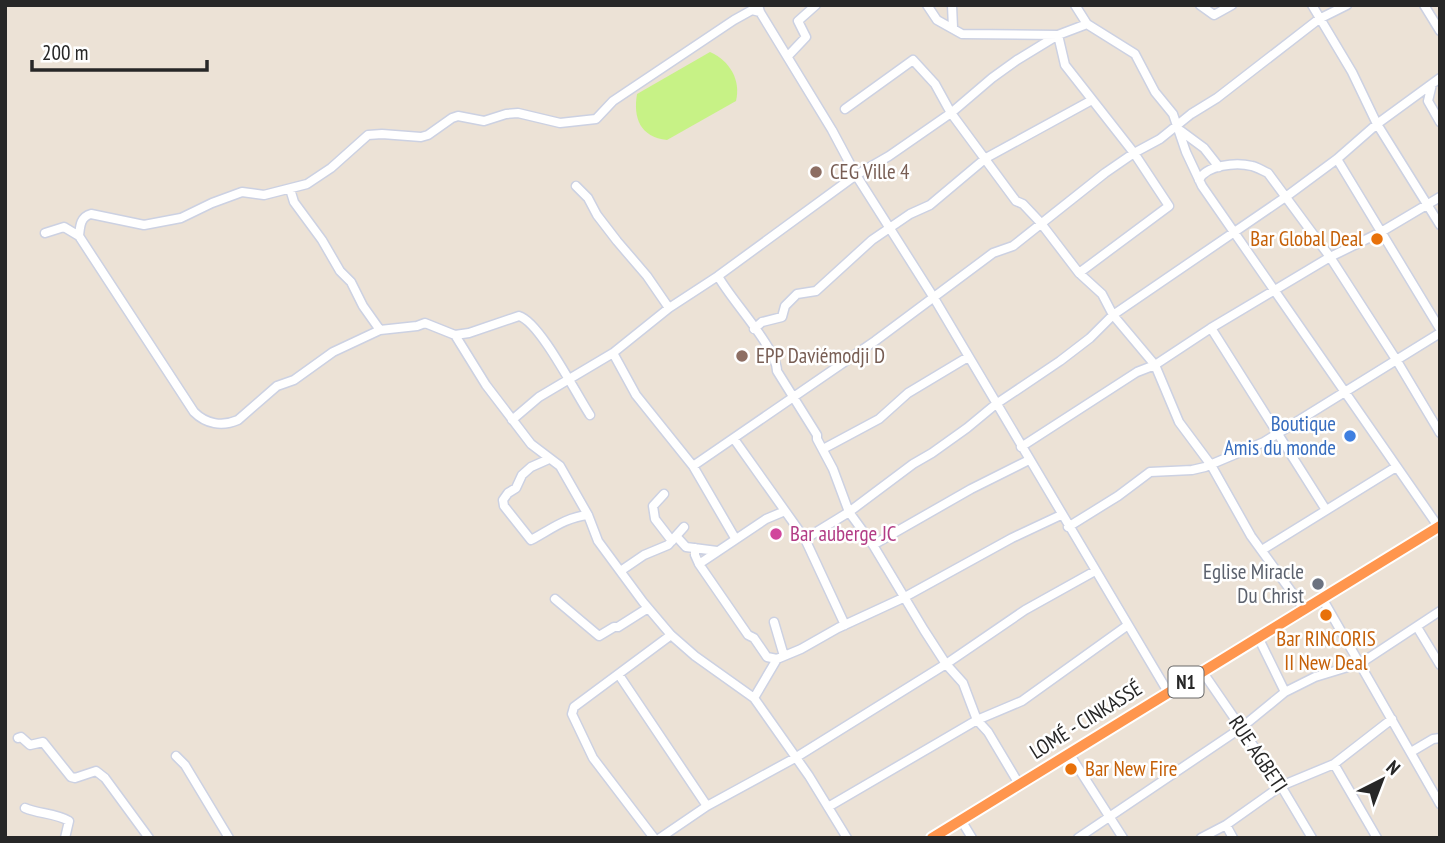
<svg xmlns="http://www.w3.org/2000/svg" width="1445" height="843" font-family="'PT Sans Narrow',sans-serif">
<rect width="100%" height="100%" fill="#ece2d6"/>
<!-- pitch -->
<path fill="#c7f286" d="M710,52C730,61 741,80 736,101L667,140C640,137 633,118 637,94Z"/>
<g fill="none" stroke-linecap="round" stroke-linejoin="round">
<defs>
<path id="minor" d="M758,5L760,12L832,130L856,175L934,298L1168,692
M927,5L937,20L962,34L1058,35
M952,5L953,28
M1075,5L1087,24
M1200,5L1214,15L1232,5
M1312,5L1352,72L1377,124L1440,225
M1424,5L1440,31
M1058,35L1065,65L1134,153L1169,206L1079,273
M788,56L806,37L798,21L816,5
M1432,84L1428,101L1440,122
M845,109L913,60L935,84L951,113L1016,201L1023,204L1040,222L1079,273L1102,294L1113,315L1155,365L1179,422L1211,465L1251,536L1304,609
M1181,131L1204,148L1219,167
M1337,159L1440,329
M576,186L588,198L597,215L617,241L647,276L669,308
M290,189L294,202L322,240L340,271L351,282L363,306L380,330L417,326L425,323L455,335L486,385L531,444L560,466L588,515L598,541L643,602L671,635L695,656L754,698L809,776L847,838
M1440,197L1381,232L1330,257L1397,361L1440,433
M45,233L64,227L79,236C80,227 80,217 91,214L144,225L181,218L212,203L242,192L264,195L307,184L331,168L368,135L382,134L421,137L428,135L452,118L458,116L484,121L506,114L518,113L560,123L596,119L613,101L734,20L752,10L760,12
M79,236L194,412C206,424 222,427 238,420L277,386L294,380L333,352L380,330
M718,276C730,299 777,348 777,371L817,435V439L833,469L849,512L873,545L924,630L946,664L963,683L977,720L988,732L1019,784
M1211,328L1326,510
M754,329L762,322L782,317L785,306L797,294L816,291L872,240L910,214L930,205L986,158L1092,100
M455,335L469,333L519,316C540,322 576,394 590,415
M613,353L636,395L693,466L735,538
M512,420L539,397L613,353L669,308L718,276L856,175L889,156L951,113L992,78L1017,60L1058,35L1087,24L1135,54L1155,92L1173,114L1186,152L1202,186L1440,529
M734,439L805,539L845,625
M1021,447L1137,372L1155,365L1211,328L1330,257L1268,173C1263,171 1257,167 1252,166C1236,162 1206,165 1199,180
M823,449L879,419L908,393L968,357
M549,459L531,467L522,475L516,488L508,493L503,500L504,506L531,540C550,530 566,517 588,515
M693,466L875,341L993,253L1013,246L1105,173L1134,153L1160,139L1191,114L1217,98L1319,19L1347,5
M664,494L653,506L655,519L672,541
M1068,527L1118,496L1150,472L1192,470L1205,467L1264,442L1440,333
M676,536L686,547L717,551
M805,539L849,512L913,464L932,453L967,428L996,404L1060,361L1090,338L1113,315L1287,196L1337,159L1377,124L1440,78
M873,545L971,489L1029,460
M695,548V555L699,564L748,635L754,638L767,657L777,659
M1262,550L1396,467
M699,564L766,519L785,511
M622,570L644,555L668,545L684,527
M1322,598L1440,804
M555,599L599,636L614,627H618L648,608
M774,622L784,656
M1417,627L1440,665
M1258,637L1285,692
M1202,671L1281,786L1312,838
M619,675L707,806
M754,698L777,659L801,649L838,628L903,598L1012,538L1061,515
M18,738L21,737L30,745L43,742L71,777L75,778L96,771L105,778L149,838
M1411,752L1433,739L1440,738
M1070,755L1123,838
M176,756L185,765L229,838
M1334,764L1377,838
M828,807L977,720L1022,701L1128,625
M25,808C39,814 55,813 69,821L65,838
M961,820L972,838
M1226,825L1233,838
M654,838L593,758L572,714L574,707L671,635
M660,838L707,806L795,758L946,664L1025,610L1095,571
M1078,838L1241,728L1285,692L1315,677L1361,663L1440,611
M1201,838L1226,825L1281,786L1334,764L1392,719"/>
<path id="highway" d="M932,838L1440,526"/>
</defs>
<!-- minor casing -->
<use href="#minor" stroke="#ccd1e2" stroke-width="11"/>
<!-- highway casing -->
<use href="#highway" stroke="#fff" stroke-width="14"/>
<!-- minor -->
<use href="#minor" stroke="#fff" stroke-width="8"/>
<!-- highway -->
<use href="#highway" stroke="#ff964e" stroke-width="10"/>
</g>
<!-- markers -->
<g fill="#8d6e63" stroke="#fff" stroke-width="2.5">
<circle cx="816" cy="172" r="7"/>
<circle cx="742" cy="356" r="7"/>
</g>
<g fill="#e8710a" stroke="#fff" stroke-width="2.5">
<circle cx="1377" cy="239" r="7"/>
<circle cx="1326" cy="615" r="7"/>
<circle cx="1071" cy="769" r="7"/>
</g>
<circle fill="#3f7fe0" stroke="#fff" stroke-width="2.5" cx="1350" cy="436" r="7"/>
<circle fill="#d1479c" stroke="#fff" stroke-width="2.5" cx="776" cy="534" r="7"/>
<circle fill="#6b7280" stroke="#fff" stroke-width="2.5" cx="1318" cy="584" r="7"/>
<g text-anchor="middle" stroke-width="5" stroke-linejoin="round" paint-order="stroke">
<!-- shield labels -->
<rect fill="#fff" stroke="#686868" stroke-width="2" x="1168.5" y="666.5" width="35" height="31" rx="5"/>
<g font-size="19" font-weight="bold" fill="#272727">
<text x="1186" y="689">N1</text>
</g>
<!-- education labels -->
<g font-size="21" fill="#785e54" stroke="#fff" text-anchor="start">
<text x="830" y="179">CEG Ville 4</text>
<text x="756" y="363">EPP Daviémodji D</text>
</g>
<!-- food labels -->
<g font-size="21" fill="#c56008" stroke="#fff" text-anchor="end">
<text x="1363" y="246">Bar Global Deal</text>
<text x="1326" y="646" text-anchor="middle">Bar RINCORIS<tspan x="1326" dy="24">II New Deal</tspan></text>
<text x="1085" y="776" text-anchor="start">Bar New Fire</text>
</g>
<!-- shop labels -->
<g font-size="21" fill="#366cbe" stroke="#fff" text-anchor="end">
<text x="1336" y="431">Boutique<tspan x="1336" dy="24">Amis du monde</tspan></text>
</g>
<!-- hotel labels -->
<g font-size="21" fill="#b23c85" stroke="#fff" text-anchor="start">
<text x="790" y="541">Bar auberge JC</text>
</g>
<!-- worship labels -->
<g font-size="21" fill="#5b616d" stroke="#fff" text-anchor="end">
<text x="1304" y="579">Eglise Miracle<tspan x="1304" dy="24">Du Christ</tspan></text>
</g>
<!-- street labels -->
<g font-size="21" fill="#272727" stroke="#fff">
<text transform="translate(1086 720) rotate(-32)" y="7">LOMÉ - CINKASSÉ</text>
<text transform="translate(1258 754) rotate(56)" y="7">RUE AGBETI</text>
</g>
</g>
<!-- border -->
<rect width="1445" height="843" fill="none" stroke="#272727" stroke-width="14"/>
<!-- north arrow -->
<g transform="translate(1382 780) rotate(42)" stroke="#ffffff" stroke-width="5" paint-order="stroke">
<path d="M0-5L12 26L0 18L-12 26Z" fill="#272727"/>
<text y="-10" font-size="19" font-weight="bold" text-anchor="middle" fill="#272727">N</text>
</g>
<!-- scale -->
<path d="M32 60v10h175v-10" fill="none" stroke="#272727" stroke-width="3.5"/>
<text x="42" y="60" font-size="21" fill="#272727" stroke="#ffffff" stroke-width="5" paint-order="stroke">200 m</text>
</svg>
